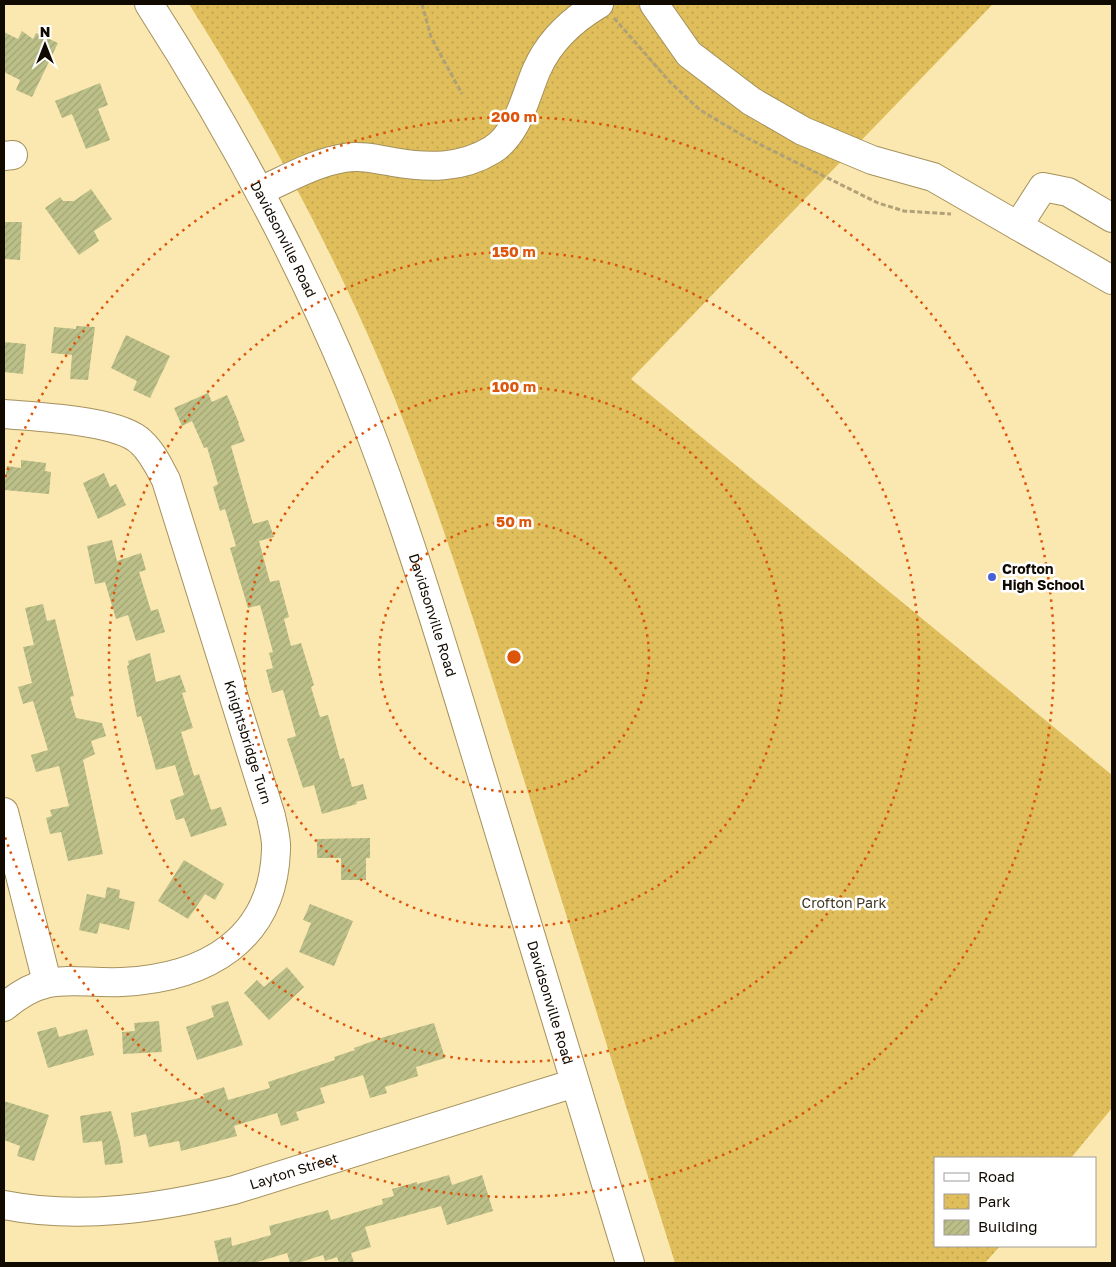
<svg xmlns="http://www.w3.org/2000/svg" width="1116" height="1267" font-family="'Golos Text',sans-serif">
<defs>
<pattern id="park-dots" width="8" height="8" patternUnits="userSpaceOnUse" patternTransform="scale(1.25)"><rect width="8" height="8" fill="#dfbe5b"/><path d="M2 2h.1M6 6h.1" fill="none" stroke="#bea24d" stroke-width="1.8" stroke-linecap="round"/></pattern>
<pattern id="building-hatch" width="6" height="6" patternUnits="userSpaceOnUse" patternTransform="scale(1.25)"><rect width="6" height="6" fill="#bcc088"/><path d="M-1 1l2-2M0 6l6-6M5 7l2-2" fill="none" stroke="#a1a474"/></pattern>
</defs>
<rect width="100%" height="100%" fill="#fbe8b0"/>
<!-- park -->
<path fill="url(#park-dots)" d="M189,4H993L631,379L1112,775V1108L1071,1158H935V1246H1000L985,1263H675C627,1109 579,956 531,802C484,653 439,502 378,358C325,235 260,116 189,4Z"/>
<!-- building -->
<path fill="url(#building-hatch)" d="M22,31L33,39L36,33L58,43L32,97L16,90L20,80L4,72V32L18,39Z
M100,83L108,105L98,109L110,140L86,149L72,114L62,118L55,101Z
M91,189L112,219L94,231L99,241L79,255L45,208L60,197L63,201H74Z
M4,222H22L20,260L4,259Z
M76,326L95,327L88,380L70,379L72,355L51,353L54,327L76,329Z
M126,335L170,356L150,398L133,390L137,381L111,368Z
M4,342L26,344L23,374L4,372Z
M208,393L212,402L227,395L239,423H238L245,441L231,446L253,524L268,520L274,537L259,541L270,582L279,580L289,617L284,619L291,646L301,643L314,685L311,687L320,717L328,715L340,759L344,758L352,787L363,784L367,799L356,802L357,804L322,814L314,785L303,788L287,739L296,736L283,690L272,693L266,670L273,668L269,653L273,652L260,605L248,608L230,548L236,546L225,509L220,511L213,487L218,484L207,447L204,448L192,421L182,426L174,408Z
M21,460L46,463L45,471L51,472L49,494L4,490L7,466L21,468Z
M104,473L110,487L116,484L126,505L98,519L83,483Z
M112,540L117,561L141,553L146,570L139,572L151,611L158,609L165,632L136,641L128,615L116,619L105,582L95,584L87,546Z
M43,604L47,621L55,619L74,696L70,697L76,718L102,723L106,736L91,741L95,754L83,760L103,854L68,861L61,832L50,834L46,818L52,816L50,810L69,806L59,766L36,772L31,755L48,750L33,701L23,704L18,687L32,683L23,647L34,645L25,608Z
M150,653L156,682L180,675L186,692L182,693L193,728L181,732L194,776L199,774L211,810L221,807L227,825L191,837L184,818L176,820L170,800L184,795L175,765L156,770L141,716L137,717L127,666L129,665L128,661Z
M370,838V858H366V880H341V858H317V839Z
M184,860L224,884L215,900L205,894L188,919L158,901Z
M107,887L120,890L119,898L135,902L129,930L100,923L97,934L79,930L87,894L105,898Z
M310,904L353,921L334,966L299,952L311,923L303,920Z
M287,967L304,987L269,1020L244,993L257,980L264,987Z
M228,1001L243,1045L197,1060L186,1027L214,1017L211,1006Z
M159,1021L162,1052L123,1054L122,1032L135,1031L134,1023Z
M434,1023L445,1058L416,1067L418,1076L385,1087L387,1093L370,1098L363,1075L320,1088L325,1103L296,1112L299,1120L281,1126L277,1113L234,1126L237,1136L181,1151L179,1141L149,1147L146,1134L134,1137L131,1113L204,1097L203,1094L224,1087L228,1100L270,1088L268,1082L335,1060L334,1057L355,1050L354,1048L384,1037Z
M56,1027L59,1037L87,1029L94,1055L48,1068L37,1032Z
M4,1101L49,1115L34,1161L17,1156L20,1146L4,1140Z
M111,1111L120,1143L123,1163L105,1165L102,1141L83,1143L80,1116Z
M449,1175L452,1185L482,1175L493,1211L447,1225L441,1206L365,1227L371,1247L351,1253L354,1263H339L337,1257L325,1261L323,1255L298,1263H290L287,1253L254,1263H219L214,1241L231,1237L232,1246L271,1235L269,1226L328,1210L331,1220L383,1204L382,1199L394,1196L392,1189L417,1182V1184Z"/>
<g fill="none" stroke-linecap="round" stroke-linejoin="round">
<defs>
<g id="minor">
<path d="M654,4L689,54L751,101L803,131L872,160L933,177L1018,226L1043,187L1068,192L1112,218"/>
<path d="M4,156L13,155"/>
<path d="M260,191C287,179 314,163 344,158C360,155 377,159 393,162C427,168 461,169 492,150C519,133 525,96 537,69C550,40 572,20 599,4"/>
<path d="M1018,226L1112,280"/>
<path id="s1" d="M4,414C37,417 119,420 141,442C153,453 159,467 166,480L271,816C273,827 277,839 276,850C273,941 205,978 122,982C72,984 47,970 4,1007"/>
<path d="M4,812L47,982"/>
<path id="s2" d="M4,1205C80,1220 160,1208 234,1190L575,1083"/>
</g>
<g id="major">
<path id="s3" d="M149,4C226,124 295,250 350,382C401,505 439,634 478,762C528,929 578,1096 630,1263"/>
</g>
</defs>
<!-- minor casing -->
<use href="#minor" stroke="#a4915d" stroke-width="30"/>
<!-- major casing -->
<use href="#major" stroke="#a4915d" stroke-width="30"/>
<!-- path -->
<path stroke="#b0a178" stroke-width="3" stroke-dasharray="5 2.5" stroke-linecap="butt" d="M422,4L431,37L462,94
M614,18L670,82L700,110L747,138L878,203L904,211L951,214"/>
<!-- minor -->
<use href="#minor" stroke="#fff" stroke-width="28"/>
<!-- major -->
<use href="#major" stroke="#fff" stroke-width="28"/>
</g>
<!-- distance rings -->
<g fill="none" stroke="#dd550b" stroke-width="2.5" stroke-dasharray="2.5 5">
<circle cx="514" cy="657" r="135"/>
<circle cx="514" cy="657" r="270"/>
<circle cx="514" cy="657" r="405"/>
<path d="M5 477A540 540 0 1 1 5 837"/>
</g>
<!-- markers -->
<circle fill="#4960d4" stroke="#fff" stroke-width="2" cx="992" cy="577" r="5"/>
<g text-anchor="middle" stroke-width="5" stroke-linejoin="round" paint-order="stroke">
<!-- street labels -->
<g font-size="14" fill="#110a00" stroke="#fff">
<text dy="5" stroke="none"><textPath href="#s3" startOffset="271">Davidsonville Road</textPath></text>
<text dy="5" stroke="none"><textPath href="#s3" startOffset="676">Davidsonville Road</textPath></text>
<text dy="5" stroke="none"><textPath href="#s1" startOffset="462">Knightsbridge Turn</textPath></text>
<text dy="5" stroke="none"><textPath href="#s3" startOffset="1081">Davidsonville Road</textPath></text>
<text dy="5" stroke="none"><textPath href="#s2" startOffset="295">Layton Street</textPath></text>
</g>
<!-- poi labels -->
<g font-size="14" font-weight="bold" fill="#110a00" stroke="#fff" text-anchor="start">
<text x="1002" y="574">Crofton<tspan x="1002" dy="16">High School</tspan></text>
</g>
<!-- park labels -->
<g font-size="14" fill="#413923" stroke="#fff">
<text x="844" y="908">Crofton Park</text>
</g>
</g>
<circle cx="514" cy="657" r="8" fill="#dd550b" stroke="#fff" stroke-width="2.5"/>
<g font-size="15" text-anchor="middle" font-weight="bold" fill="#dd550b" stroke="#fff" stroke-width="5" stroke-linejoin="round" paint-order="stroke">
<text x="514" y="122">200 m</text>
<text x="514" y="257">150 m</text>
<text x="514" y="392">100 m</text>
<text x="514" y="527">50 m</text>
</g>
<!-- border -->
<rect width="1116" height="1267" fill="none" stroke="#110a00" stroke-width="10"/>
<!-- legend -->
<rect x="934" y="1157" width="162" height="90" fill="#ffffff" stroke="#a09d99"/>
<rect x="944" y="1173" width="25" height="8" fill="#ffffff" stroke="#a09d99"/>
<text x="978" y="1182" font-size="15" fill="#110a00">Road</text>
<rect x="944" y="1194" width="25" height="15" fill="url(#park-dots)" stroke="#a09d99"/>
<text x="978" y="1207" font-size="15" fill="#110a00">Park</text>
<rect x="944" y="1220" width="25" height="15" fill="url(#building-hatch)" stroke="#a09d99"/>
<text x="978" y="1232" font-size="15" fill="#110a00">Building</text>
<!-- north arrow -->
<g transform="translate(45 45)" stroke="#ffffff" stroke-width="4" paint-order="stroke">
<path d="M0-4L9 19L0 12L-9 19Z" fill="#110a00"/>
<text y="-8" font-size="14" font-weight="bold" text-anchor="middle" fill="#110a00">N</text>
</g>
</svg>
